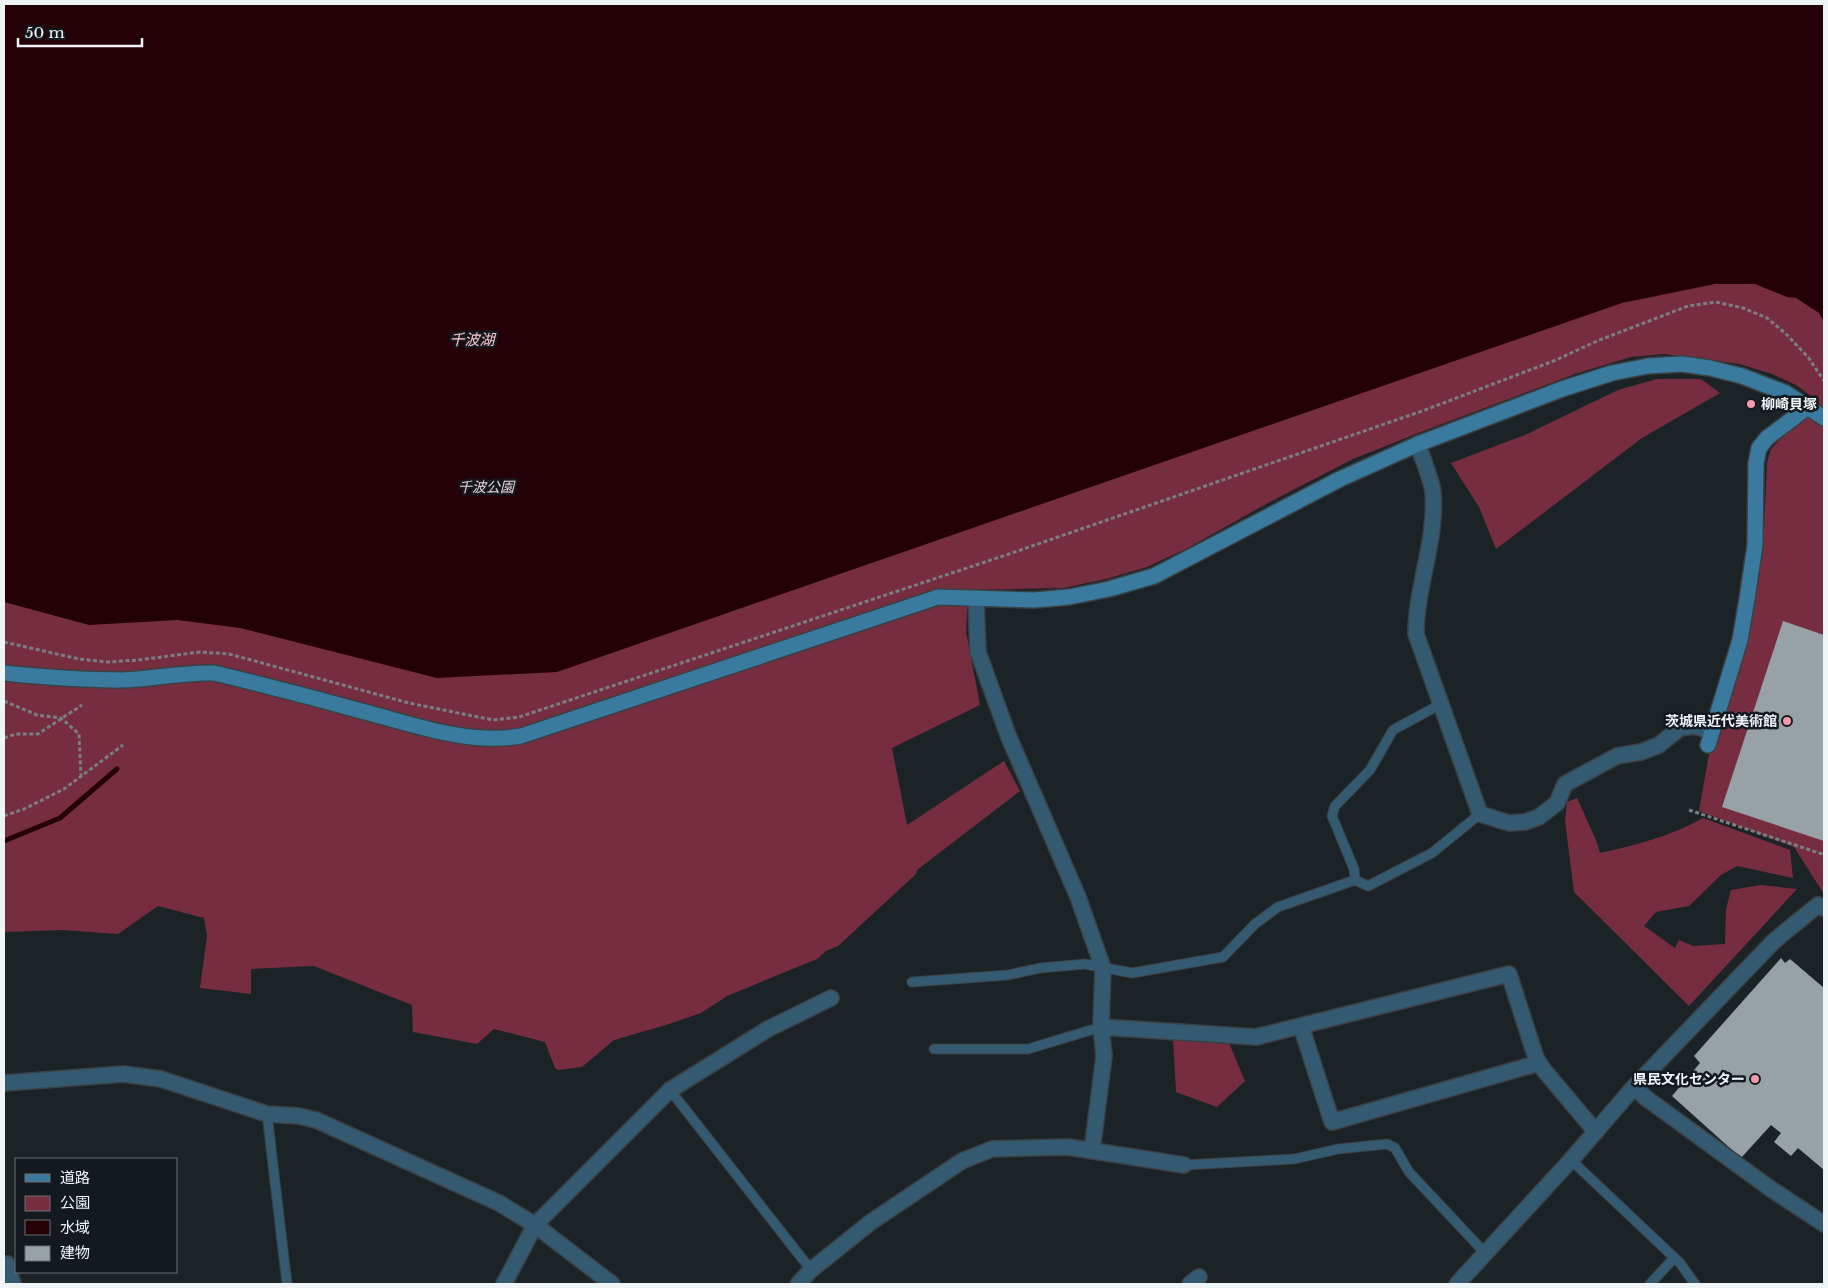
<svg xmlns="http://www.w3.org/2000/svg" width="1828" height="1288" font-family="'Libre Baskerville','Noto Sans JP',serif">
<rect width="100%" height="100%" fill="#1c2327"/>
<!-- green -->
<path fill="#772d40" d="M4,4H1824V894L1794,847L1699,811L1709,754L1752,619L1763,552L1767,463L1771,449L1815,402L1811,396L1796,385L1772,374L1739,364L1664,354L1631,357L1575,374L1421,432L1353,459L1268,503L1186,549L1147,567L1106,579L1064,588L968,590L966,632L980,705L892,748L907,825L1004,761L1020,791L917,870L916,874L838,946L826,951L817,959L727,996L701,1013L666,1025L614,1040L582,1067L558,1070L555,1068L545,1042L494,1029L477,1044L413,1032L412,1005L314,966L251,969V994L200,988L207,936L204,918L158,906L118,934L63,930L4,932Z
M1657,379H1701L1720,393L1642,438L1496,549L1479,507L1451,463L1527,434L1618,390Z
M1577,798L1596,840L1600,853C1636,845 1671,836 1703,818L1790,850L1793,878L1737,866L1721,875L1689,906L1656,912L1644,926L1675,948L1679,940L1693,946L1725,944L1726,909L1731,890L1761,885L1797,889L1689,1006L1574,892L1565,821L1567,802Z
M1173,1039L1229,1043L1245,1081L1217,1107L1176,1092Z"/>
<!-- water -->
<path fill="#240007" d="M4,4H1824V322L1819,313L1796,298L1787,297L1755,284H1715L1622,303L557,672L437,678L240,628L178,620L89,625L4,602Z"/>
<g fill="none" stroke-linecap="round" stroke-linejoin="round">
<!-- stream -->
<path stroke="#240007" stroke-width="5" d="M4,841L60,818L117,769"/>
</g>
<!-- building -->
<path fill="#98a1a6" d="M1783,621L1824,635V841L1722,807Z
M1781,958L1785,963L1790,959L1824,988V1170L1798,1148L1791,1156L1774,1142L1781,1133L1771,1125L1741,1158L1672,1096L1700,1063L1694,1056Z"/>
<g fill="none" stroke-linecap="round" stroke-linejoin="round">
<defs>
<path id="lane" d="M1355,880L1354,869L1332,816L1335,806L1370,770L1393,730L1441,704
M912,982L1008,975L1040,968L1085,964L1132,973L1223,957L1255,924L1278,907L1355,880L1368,886L1432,853L1480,814
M934,1049H1028L1101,1027
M670,1090L811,1270
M267,1114L287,1284
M1571,1160L1680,1263L1695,1284
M1184,1165L1294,1159L1338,1149L1387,1144L1395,1148L1409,1172L1486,1254
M1650,1284L1674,1258"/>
<path id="street" d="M1418,444C1422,459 1431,477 1433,492C1437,540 1416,587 1416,634L1480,814L1509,823L1525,822L1539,817L1557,803L1565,784L1617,756L1641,752L1659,745L1680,728L1694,726L1712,731
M976,598L978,652L1008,735L1078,897L1103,968L1101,1027L1104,1056L1092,1151
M1301,1026L1332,1122L1539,1063
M1101,1027L1256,1037L1509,974L1536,1058L1543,1069L1596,1132
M4,1083L124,1074L161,1079L267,1114L299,1116L316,1120L499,1203L535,1225L612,1284
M1634,1087L1646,1098L1771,1189L1824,1224
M7,1264L13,1284
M504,1284L535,1225L670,1090L768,1029L831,998
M798,1284L811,1270L871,1222L962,1161L992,1149L1068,1147L1184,1165
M1190,1284L1199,1277
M1457,1284L1571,1160L1634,1087L1774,941L1818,905L1824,908"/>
<path id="secondary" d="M4,673C43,677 83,680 122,680C153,679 183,672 214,673C265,685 315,698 365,712C415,725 469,745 521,736L938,597L1034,600L1069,597L1109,589L1154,576L1340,479L1418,444L1562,389L1612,373L1648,366L1682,364L1710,368L1742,376L1786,393L1824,418
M1708,745L1740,640L1747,599L1755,545L1756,463L1759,448L1767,438L1808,407"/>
</defs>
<!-- lane casing -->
<use href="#lane" stroke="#3a4044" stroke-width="11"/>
<!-- street casing -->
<use href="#street" stroke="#3a4044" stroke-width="18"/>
<!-- secondary casing -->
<use href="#secondary" stroke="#3a4044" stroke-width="18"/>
<!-- path -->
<path stroke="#787e82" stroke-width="3" stroke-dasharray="4 2.5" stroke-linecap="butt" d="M4,642L79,659L107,662L138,660L200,652L229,654L409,703L493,720L519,717L1006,555L1425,410L1556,360L1597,341L1688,306L1716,302L1743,308L1767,318L1785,333L1808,357L1824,381
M4,701L37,715L61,718L79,734L81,776
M4,738L16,734H38L82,705
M1689,810L1822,854L1824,857
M4,816L24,809L64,789L123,745"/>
<!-- lane -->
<use href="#lane" stroke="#345a71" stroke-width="9"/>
<!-- street -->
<use href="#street" stroke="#345a71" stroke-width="15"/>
<!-- secondary -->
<use href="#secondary" stroke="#397a9e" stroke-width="15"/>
</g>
<!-- markers -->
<g fill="#f39aab" stroke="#13191e" stroke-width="2">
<circle cx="1751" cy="404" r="5"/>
<circle cx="1787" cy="721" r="5"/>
<circle cx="1755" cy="1079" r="5"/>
</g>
<g text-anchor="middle" stroke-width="5" stroke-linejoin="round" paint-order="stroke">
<!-- poi labels -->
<g font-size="14" font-weight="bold" fill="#eff4f7" stroke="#13191e" text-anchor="end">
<text x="1761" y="409" text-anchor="start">柳崎貝塚</text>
<text x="1777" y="726">茨城県近代美術館</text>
<text x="1745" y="1084">県民文化センター</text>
</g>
<!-- park labels -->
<g font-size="14" font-style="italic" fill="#efd3d7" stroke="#13191e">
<text x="486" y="492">千波公園</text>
</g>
<!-- water labels -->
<g font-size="15" font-style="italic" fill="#fcc5ce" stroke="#13191e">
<text x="472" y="345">千波湖</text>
</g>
</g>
<!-- border -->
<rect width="1828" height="1288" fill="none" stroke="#eff4f7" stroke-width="10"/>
<!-- legend -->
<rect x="15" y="1158" width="162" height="115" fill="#13191e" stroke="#6b7175"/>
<rect x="25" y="1174" width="25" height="8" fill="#397a9e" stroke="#6b7175"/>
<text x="60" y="1183" font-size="15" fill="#eff4f7">道路</text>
<rect x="25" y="1196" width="25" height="15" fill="#772d40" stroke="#6b7175"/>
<text x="60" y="1208" font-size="15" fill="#eff4f7">公園</text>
<rect x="25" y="1220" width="25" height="15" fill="#240007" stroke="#6b7175"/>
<text x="60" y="1233" font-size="15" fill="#eff4f7">水域</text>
<rect x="25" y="1246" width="25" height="15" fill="#98a1a6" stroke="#6b7175"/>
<text x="60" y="1258" font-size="15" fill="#eff4f7">建物</text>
<!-- scale -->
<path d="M18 38v8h124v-8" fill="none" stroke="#eff4f7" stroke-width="2.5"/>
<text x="25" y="38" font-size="15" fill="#eff4f7" stroke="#13191e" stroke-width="4" paint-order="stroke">50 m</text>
</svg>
